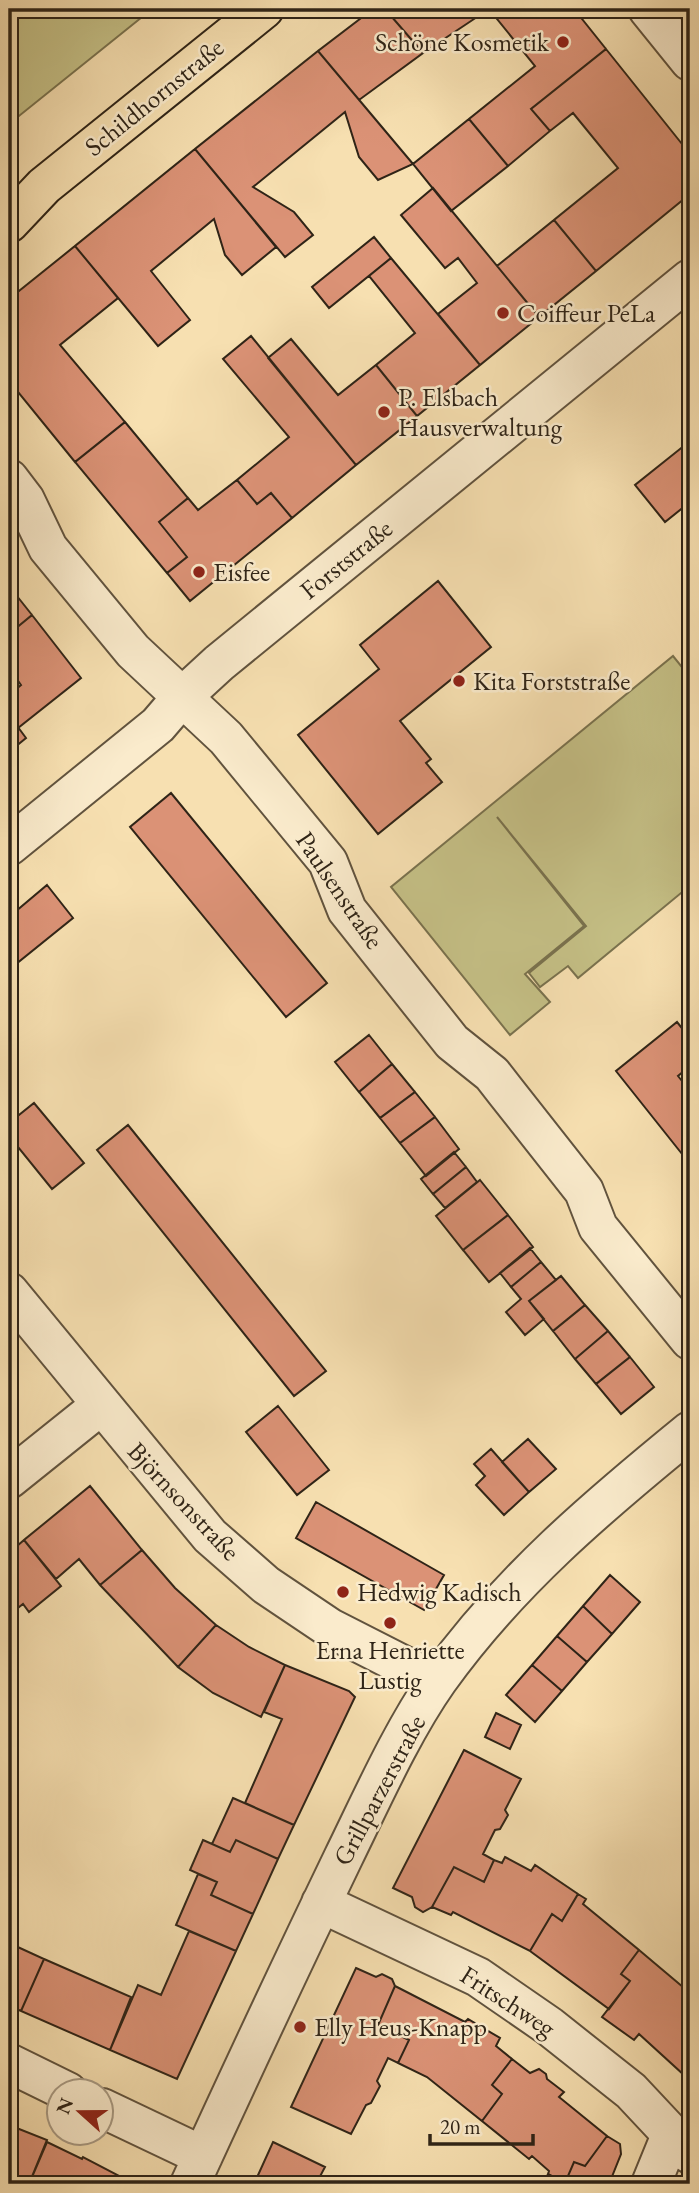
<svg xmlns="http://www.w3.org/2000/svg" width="699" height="2193" font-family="'EB Garamond',serif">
<rect width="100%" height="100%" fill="#f7e0b1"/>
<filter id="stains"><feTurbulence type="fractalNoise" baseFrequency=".00286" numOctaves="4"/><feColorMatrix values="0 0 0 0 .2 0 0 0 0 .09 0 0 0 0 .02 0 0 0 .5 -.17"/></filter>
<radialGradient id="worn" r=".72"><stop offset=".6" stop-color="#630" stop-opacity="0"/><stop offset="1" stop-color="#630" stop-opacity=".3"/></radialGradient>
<!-- green -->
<path fill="#c5c086" stroke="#7a724e" stroke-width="2" d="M9,9H152L9,124Z
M673,656L690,677V895L681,893L578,978L568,966L540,987L529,973L586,926L497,817L584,926L525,974L550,1002L510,1035L391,887Z"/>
<!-- building -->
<path fill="#db9276" stroke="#2f2417" stroke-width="2" d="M373,9H385L423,53L359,100L318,51Z
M385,9H574L606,49L531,109L550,131L508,166L469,119L535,66L489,9L423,53Z
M606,49L690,154V194L596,271L554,220L618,168L573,113L550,131L531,109Z
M318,51L413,164L378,180L359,157L345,112L253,187L294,212L313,235L285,257L195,149Z
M469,119L508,166L451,211L413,164Z
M195,149L276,247L242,275L225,255L214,219L151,271L190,320L158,346L75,246Z
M433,188L539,317L480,365L438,314L477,283L458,258L445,268L401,215Z
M554,220L596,271L539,317L497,266Z
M374,237L391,258L329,308L312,287Z
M75,246L118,298L60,345L125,422L75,462L9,381V299Z
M391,258L480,365L417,416L376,365L415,333L369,276Z
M251,336L356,465L292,518L271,493L257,504L237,480L289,437L223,359Z
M291,339L338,395L376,365L417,416L356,465L268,358Z
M125,422L188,498L159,522L187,557L167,573L75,462Z
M690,441V502L665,522L635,485Z
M237,480L257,504L271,493L292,518L190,601L167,573L187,557L159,522L188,498L198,510Z
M438,581L491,647L400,721L431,759L426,763L442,782L378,834L298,735L379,669L360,645Z
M9,586L32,615L9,634Z
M32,615L81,678L18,728L9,715V695L21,685L9,668V634Z
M9,715L26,738L9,752Z
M171,793L327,983L286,1017L130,827Z
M47,885L73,918L16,964L9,955V917Z
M677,1022L690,1038V1066L678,1076L690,1091V1164L616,1071Z
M369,1035L392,1064L359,1092L335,1062Z
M392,1064L415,1092L380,1118L359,1092Z
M415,1092L435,1117L400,1143L380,1118Z
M34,1103L84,1163L52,1189L9,1136V1123Z
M435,1117L459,1149L426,1176L400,1143Z
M128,1125L326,1371L294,1396L97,1150Z
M454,1152L466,1167L433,1194L421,1179Z
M466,1167L477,1182L445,1208L433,1194Z
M480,1180L508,1215L463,1250L436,1216Z
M508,1215L533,1247L489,1282L463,1250Z
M530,1248L541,1262L511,1287L500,1273Z
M541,1262L556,1280L529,1301L544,1319L525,1335L506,1312L521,1299L511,1287Z
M561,1276L585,1305L553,1331L529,1301Z
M585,1305L608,1331L575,1359L553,1331Z
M608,1331L630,1357L596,1384L575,1359Z
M630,1357L654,1387L621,1414L596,1384Z
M278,1406L329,1470L297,1495L246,1432Z
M528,1439L556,1469L529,1492L502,1462Z
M491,1449L529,1492L504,1515L476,1485L485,1476L474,1464Z
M90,1486L142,1550L100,1585L79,1559L56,1579L24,1540Z
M316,1502L444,1575L424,1610L296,1538Z
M24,1540L61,1586L29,1612L23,1604L9,1615V1553Z
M142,1550L175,1588L216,1625L178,1667L100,1585Z
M610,1575L640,1602L612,1634L583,1606Z
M583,1606L612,1634L587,1662L557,1636Z
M216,1625L249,1647L285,1665L261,1717L213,1693L178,1667Z
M557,1636L587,1662L562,1691L532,1665Z
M285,1665L349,1691L355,1697L294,1825L245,1803L282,1719L264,1712Z
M532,1665L562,1691L535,1722L506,1695Z
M496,1713L521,1725L510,1749L485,1737Z
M464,1750L521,1779L505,1810L508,1815L500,1829L495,1830L483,1854L494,1860L484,1882L454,1867L432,1907L423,1912L415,1907L412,1897L393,1888Z
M233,1798L294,1825L278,1859L236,1840L230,1852L212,1844Z
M203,1840L230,1852L236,1840L278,1859L253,1914L211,1895L217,1882L190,1870Z
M505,1857L531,1871L535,1865L578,1894L562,1921L552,1914L530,1951L453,1912L451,1915L432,1907L454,1867L484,1882L494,1860L502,1863Z
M198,1874L217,1882L211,1895L253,1914L236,1951L176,1925Z
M578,1894L586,1899L583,1904L639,1950L621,1974L630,1981L609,2009L530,1951L552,1914L562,1921Z
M189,1931L236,1951L177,2079L110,2050L138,1985L161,1995Z
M9,1943L44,1959L21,2011L9,2006Z
M639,1950L690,1993V2069L684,2075L639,2034L634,2040L602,2017L630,1981L621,1974Z
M44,1959L131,1997L110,2050L21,2011Z
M356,1968L376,1977L382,1974L392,1979L395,1986L378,2025L409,2040L398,2063L388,2058L377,2081L380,2086L371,2103L366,2105L351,2134L291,2107Z
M395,1986L465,2022L468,2019L500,2038L496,2046L512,2059L492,2085L502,2094L482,2121L427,2077L398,2063L409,2040L378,2025Z
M512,2059L530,2073L539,2069L546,2074L547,2079L564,2092L559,2097L607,2136L585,2166L574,2162L565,2183L548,2174L549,2171L532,2156L529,2159L482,2121L502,2094L492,2085Z
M9,2125L47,2140L29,2184H9Z
M607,2136L620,2144L621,2154L609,2184H543L548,2174L565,2183L574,2162L585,2166Z
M47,2142L82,2159L83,2157L129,2181L127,2184H29Z
M273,2142L325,2167L316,2184H254Z"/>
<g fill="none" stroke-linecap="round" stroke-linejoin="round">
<defs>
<path id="minor" d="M648,9L690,61
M9,479L25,500L48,548L133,651L226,738L328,862L347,910L452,1042L492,1074L506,1092L584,1191L598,1227L690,1340
M9,846L158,725L182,697L219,663L690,279
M9,1292L210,1536L266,1585L330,1628L436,1682
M9,1479L100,1406
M321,1903L478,1977L549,2026L631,2091L690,2154
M9,2063L68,2092
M102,2108L203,2156
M190,2184C240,2075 291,1966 343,1858C371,1801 402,1731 438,1680C508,1582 598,1506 690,1431
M651,2184L671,2135"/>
<path id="major" d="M9,223L44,186L264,9"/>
</defs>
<!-- minor casing -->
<use href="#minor" stroke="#61533e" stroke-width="42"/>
<!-- major casing -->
<use href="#major" stroke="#2f2417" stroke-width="42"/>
<!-- minor -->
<use href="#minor" stroke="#faebcc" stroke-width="38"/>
<!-- major -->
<use href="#major" stroke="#f7e0b1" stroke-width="38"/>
</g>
<!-- markers -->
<g fill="#8f2418" stroke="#faebcc" stroke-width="2.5">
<circle cx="563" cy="42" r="7"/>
<circle cx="503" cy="313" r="7"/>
<circle cx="384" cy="412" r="7"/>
<circle cx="199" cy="572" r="7"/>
<circle cx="459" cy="681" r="7"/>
<circle cx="343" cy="1592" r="7"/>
<circle cx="390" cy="1623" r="7"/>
<circle cx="300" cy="2027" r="7"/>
</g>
<g text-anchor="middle" stroke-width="5" stroke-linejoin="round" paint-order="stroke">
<!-- poi labels -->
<g font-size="26" fill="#2f2417" stroke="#faebcc" text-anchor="start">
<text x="549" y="51" text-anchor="end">Schöne Kosmetik</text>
<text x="517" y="322">Coiffeur PeLa</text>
<text x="398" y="406">P. Elsbach<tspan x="398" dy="30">Hausverwaltung</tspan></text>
<text x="213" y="581">Eisfee</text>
<text x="473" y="690">Kita Forststraße</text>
<text x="357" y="1601">Hedwig Kadisch</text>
<text x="390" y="1659" text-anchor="middle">Erna Henriette<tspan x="390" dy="30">Lustig</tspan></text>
<text x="314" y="2036">Elly Heus-Knapp</text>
</g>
<!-- street labels -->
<g font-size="26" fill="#2f2417" stroke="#faebcc">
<text transform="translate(154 97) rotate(-39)" y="9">Schildhornstraße</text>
<text transform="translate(346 559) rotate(-39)" y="9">Forststraße</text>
<text transform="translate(340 890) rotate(56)" y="9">Paulsenstraße</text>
<text transform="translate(184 1501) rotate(47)" y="9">Björnsonstraße</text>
<text transform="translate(379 1790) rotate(-62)" y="9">Grillparzerstraße</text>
<text transform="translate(508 2001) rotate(33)" y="9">Fritschweg</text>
</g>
</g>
<!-- margin -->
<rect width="699" height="2193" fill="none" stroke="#f7e0b1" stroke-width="35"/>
<rect x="10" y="10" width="678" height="2172" fill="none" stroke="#2f2417" stroke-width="3.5"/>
<rect x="18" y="18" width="664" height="2158" fill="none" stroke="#2f2417" stroke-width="2"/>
<!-- north arrow -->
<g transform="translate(80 2112) rotate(291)"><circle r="33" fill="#faebcc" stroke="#a99b84" stroke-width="2"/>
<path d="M0-5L12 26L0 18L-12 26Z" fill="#8f2418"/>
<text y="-10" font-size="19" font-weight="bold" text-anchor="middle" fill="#2f2417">N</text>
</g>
<!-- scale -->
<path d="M430 2134v10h103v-10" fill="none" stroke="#2f2417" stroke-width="3.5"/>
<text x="440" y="2134" font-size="21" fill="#2f2417" stroke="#faebcc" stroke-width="5" paint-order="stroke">20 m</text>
<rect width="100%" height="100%" filter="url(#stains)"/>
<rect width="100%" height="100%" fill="url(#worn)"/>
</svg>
